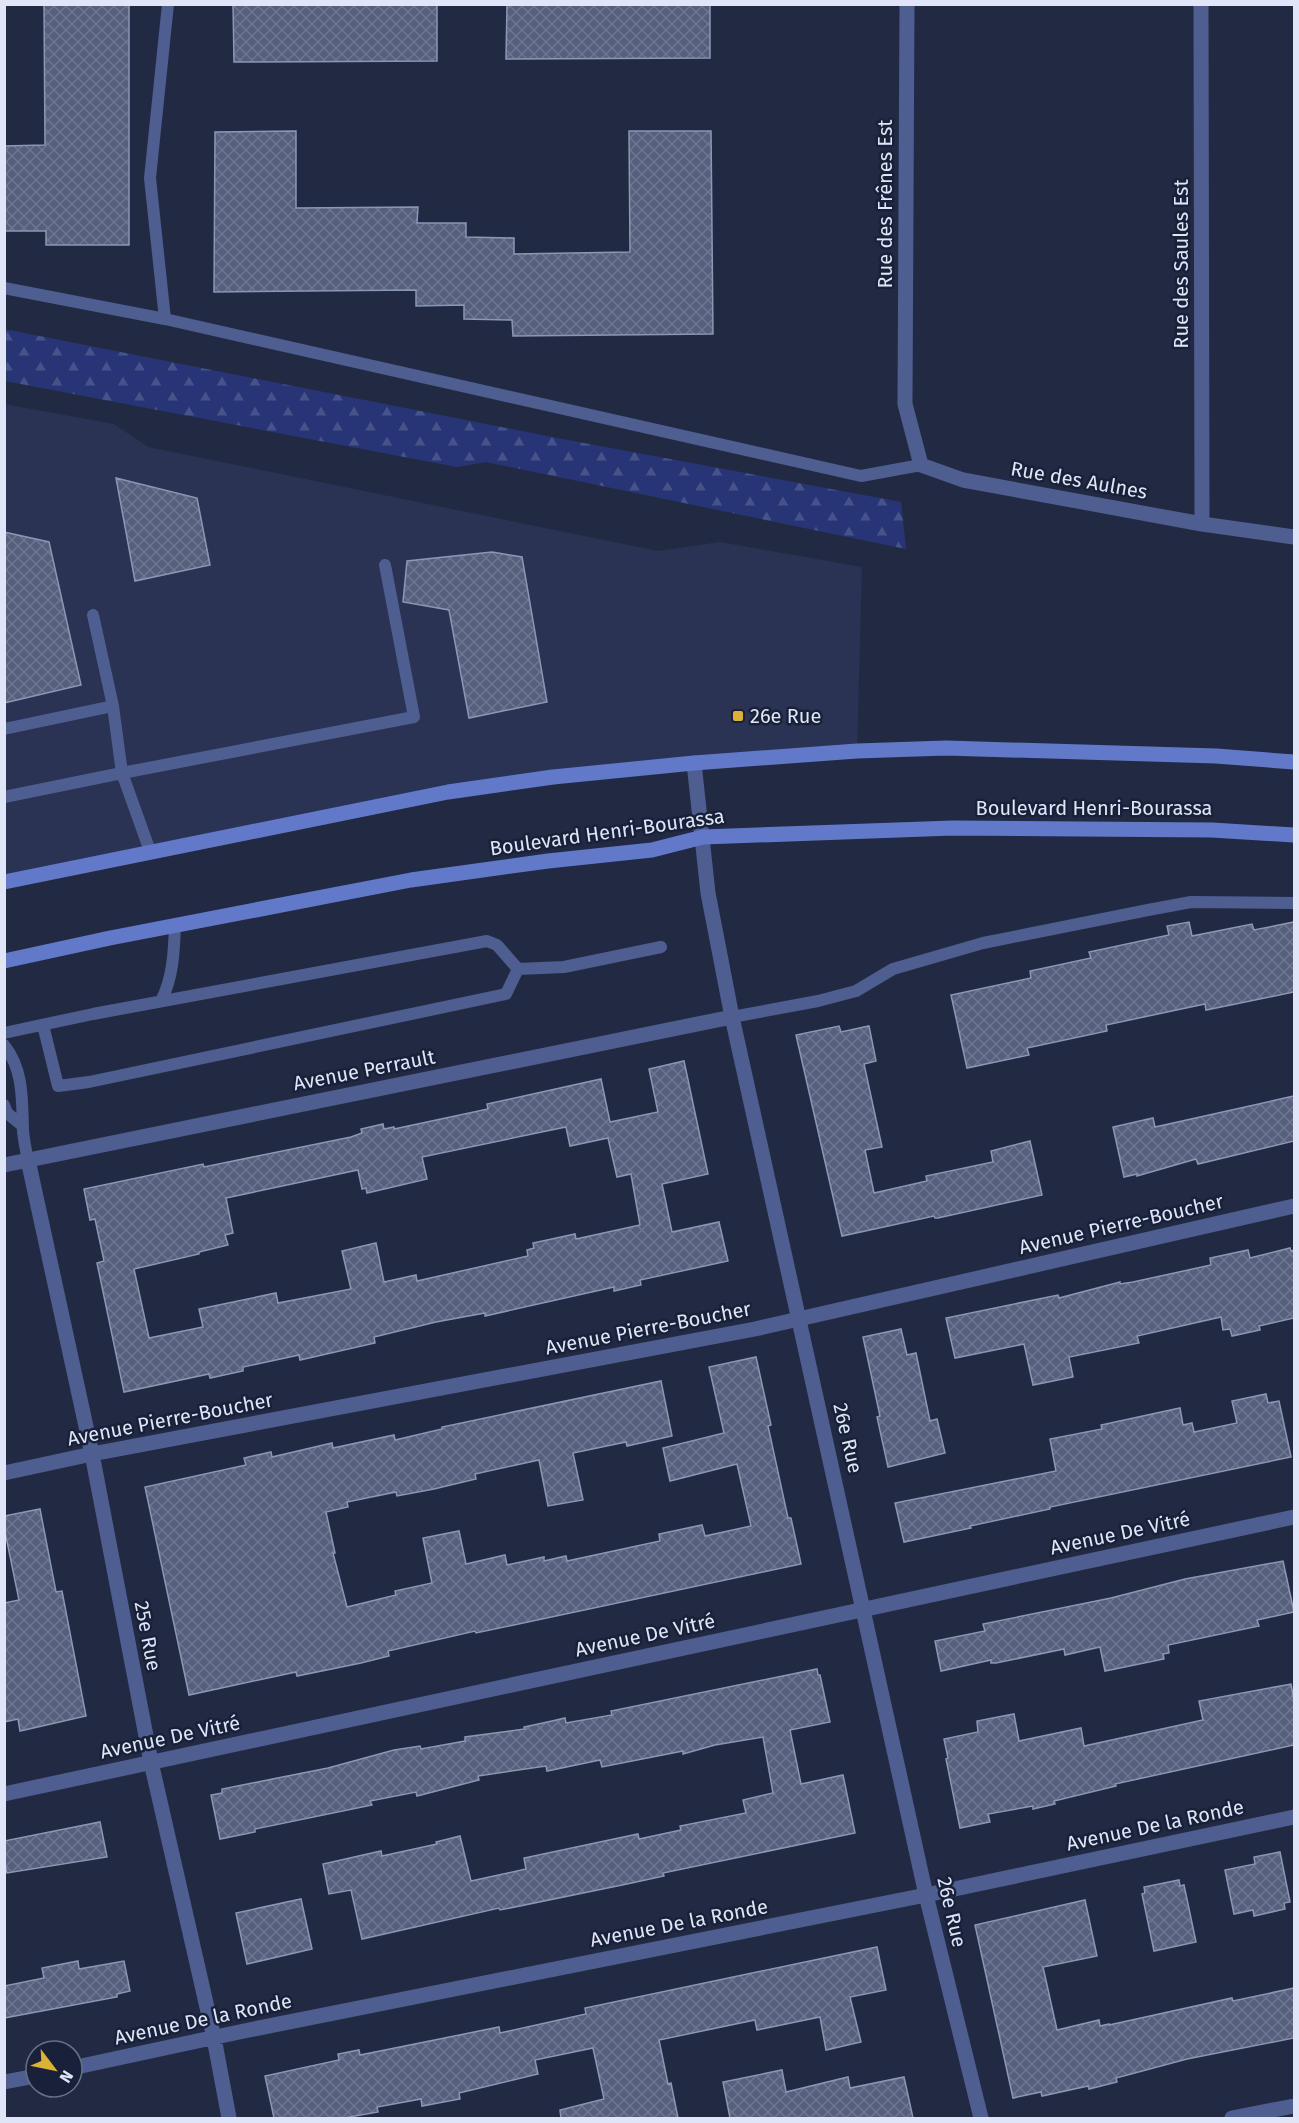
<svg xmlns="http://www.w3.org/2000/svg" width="1299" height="2123" font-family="'Fira Sans',sans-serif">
<defs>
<pattern id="forest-firs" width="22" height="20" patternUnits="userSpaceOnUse" patternTransform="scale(1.5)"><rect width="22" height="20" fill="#273576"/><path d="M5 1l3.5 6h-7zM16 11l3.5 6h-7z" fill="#46528a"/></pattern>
<pattern id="building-cross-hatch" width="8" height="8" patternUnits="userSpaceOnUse" patternTransform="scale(1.5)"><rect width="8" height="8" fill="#56607c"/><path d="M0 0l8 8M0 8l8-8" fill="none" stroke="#6e778f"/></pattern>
</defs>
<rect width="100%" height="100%" fill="#222a43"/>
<!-- built -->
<path fill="#2a3353" d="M4,404L114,424L148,447L658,551L720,542L862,567L857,751L553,777L5,882Z"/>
<!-- forest -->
<path fill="url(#forest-firs)" d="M4,329L557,438L901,502L906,549L486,462L457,467L5,381Z"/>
<!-- building -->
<path fill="url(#building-cross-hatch)" stroke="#8c97b6" stroke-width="1.5" fill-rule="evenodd" d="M44,4H129V245H46V231H4V146L45,145Z
M233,4H437V61L234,62Z
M507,4H710V58L506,59Z
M296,131V208L418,207L417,223H466V237L514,238V254L630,252L629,131H711L713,334L513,336L512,320L464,319V305L416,306V290L214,292L215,132Z
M116,478L197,498L210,565L135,581Z
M4,532L49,542L81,685L4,703Z
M492,552L522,557L547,702L469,718L449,610L403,602L407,561Z
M1189,922L1192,936L1252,924L1254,930L1294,922V992L1206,1010L1205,1004L1106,1025L1107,1031L1027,1048L1029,1055L967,1068L951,995L1031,978L1030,971L1091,958L1089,952L1169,935L1167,926Z
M839,1026L841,1032L869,1026L876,1061L864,1064L882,1147L865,1150L874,1193L927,1181L926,1176L993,1162L991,1151L1030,1141L1042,1195L938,1218H935L934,1216L842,1236L796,1035Z
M684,1061L708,1174L662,1184L672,1232L719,1222L728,1261L640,1280L641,1285L614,1291V1287L485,1316V1313L436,1322L374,1337L375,1343L300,1360L299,1355L243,1367V1371L210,1378L209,1374L124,1392L97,1263L104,1261L95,1219L90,1220L84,1189L203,1164L204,1167L351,1137L362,1133L361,1129L383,1124L384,1129L394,1127V1129L488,1109L487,1104L601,1079L610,1122L658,1112L649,1069ZM566,1127L570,1146L608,1138L617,1177L631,1174L640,1225L576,1239L575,1234L533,1243L534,1248L527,1250L528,1256L417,1281L416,1275L384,1282L376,1243L342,1251L351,1289L278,1303L276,1293L199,1309L203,1327L149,1338L134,1269L199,1254V1252L228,1245L225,1235L233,1233L226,1198L358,1170L362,1189L366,1188L367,1193L427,1179L422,1157Z
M1294,1096V1141L1198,1164L1196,1159L1137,1176V1174L1124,1177L1113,1127L1153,1118L1155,1127Z
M1290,1248L1291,1251L1294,1250V1318L1259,1326L1260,1330L1232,1336L1230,1329L1223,1330L1221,1317L1137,1336L1139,1343L1069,1357L1073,1377L1033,1385L1024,1344L955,1358L946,1318L1058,1295L1059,1298L1120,1282V1284L1133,1282L1211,1265L1210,1258L1248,1250L1250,1258Z
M901,1329L907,1355L916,1353L930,1421L937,1419L945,1453L888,1467L877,1417L880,1416L863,1337Z
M756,1357L771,1425L768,1426L788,1518H791L801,1564L476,1633L475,1631L388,1651L389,1656L361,1663L297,1676L296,1672L189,1695L145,1487L246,1465L244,1458L271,1452L272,1457L332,1443L333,1448L394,1435L395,1440L442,1429V1427L661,1381L672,1436L627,1446L626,1442L573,1453L583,1500L548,1506L539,1460L475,1474L476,1479L434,1489L397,1496L396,1492L347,1502L348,1507L326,1512L335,1553H333L347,1607L396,1595L395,1591L432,1583L423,1538L459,1531L466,1564L505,1555L507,1565L544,1557V1561L566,1556L567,1561L660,1541L659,1534L702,1525L705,1536L751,1526L737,1464L670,1481L663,1448L724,1433L709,1367Z
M1266,1394L1268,1403L1279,1401L1291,1457L1050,1507V1509L970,1526L971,1528L904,1542L895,1503L1056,1471L1050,1439L1102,1429L1101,1425L1180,1408L1183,1425L1192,1423L1194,1432L1237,1423L1232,1401Z
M40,1509L56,1592L62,1591L86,1716L20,1731L18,1719L4,1722V1603L19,1600L4,1527V1516Z
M1283,1561L1294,1612L1257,1620L1259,1626L1168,1645L1169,1653L1163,1654L1164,1659L1105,1671L1100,1647L1065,1655L1064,1649L996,1663H991V1660L941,1671L935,1641L985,1631L983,1624L1111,1598L1185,1579Z
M817,1669L818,1675H820L830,1722L790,1730L801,1784L843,1775L855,1833L663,1873L664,1876L627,1884L500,1910L499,1908L362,1939L351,1890L329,1894L323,1864L381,1851L382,1856L437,1844L436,1842L460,1836L471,1881L526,1869L524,1858L638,1834L639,1839L681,1830L680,1826L746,1813L743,1800L773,1793L763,1737L715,1745L683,1754V1751L602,1767L600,1760L547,1771L546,1766L478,1776L479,1780L417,1796L416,1792L370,1801L372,1805L255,1829V1832L220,1839L211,1795L222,1793V1789L328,1768L394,1750L420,1746L421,1749L465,1741V1737L525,1729L524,1727L552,1721L565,1718L566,1723L612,1715L611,1711Z
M1291,1684L1294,1701V1745L1115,1784L1116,1786L1054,1801L1055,1804L1033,1809V1806L988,1814L990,1822L960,1828L946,1759L948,1758L944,1739L978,1732L977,1721L1014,1714L1019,1741L1081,1728L1084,1746L1203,1720L1199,1701Z
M100,1822L107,1857L7,1873L4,1860V1841Z
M1280,1852L1290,1902L1284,1903L1285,1909L1254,1916L1253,1910L1234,1914L1225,1870L1255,1864L1254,1857Z
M1179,1880L1180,1886L1184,1885L1196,1942L1154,1951L1142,1894L1145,1893L1144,1887Z
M301,1899L312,1949L247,1964L236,1913Z
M1085,1900L1097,1956L1043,1967L1057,2030L1099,2020L1100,2026L1109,2024V2025L1232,1998L1233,2001L1294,1988V2038L1187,2059L1116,2078L1117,2082L1089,2089L1088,2086L1042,2096L1041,2092L1013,2098L975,1925Z
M877,1947L886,1990L850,1997L861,2042L826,2050L820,2017L757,2030L755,2020L659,2040L668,2084L671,2083L678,2118H561L560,2110L604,2099L593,2048L535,2060L538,2074L459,2093L460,2099L422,2106L421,2099L377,2107L378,2112L344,2118H274L265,2076L339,2060L338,2054L359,2050L360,2055L499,2027L500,2033L586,2014L585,2008Z
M78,1961L79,1969L124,1961L130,1991L117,1994V1997L4,2018V1986L44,1978L42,1968Z
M782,2070L786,2092L848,2077L850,2088L904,2077L913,2118H730L723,2082Z"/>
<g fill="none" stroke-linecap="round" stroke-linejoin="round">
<!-- lane -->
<path stroke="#4f5e91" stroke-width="12" d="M4,288L165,319L861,476L921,465
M165,319L150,178L168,4
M4,729L113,706
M4,797L122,773L113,706L93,615
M150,851L122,773L414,717L385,565
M161,1001C173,978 174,952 175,926
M732,1017L818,1001L856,991L893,969L983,943L1148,910L1191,902L1294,903
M43,1025L58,1086L89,1082L506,994L518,969
M4,1033L93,1014L487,941L497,945L518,969L564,967L661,947
M4,1045C24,1070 22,1101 23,1131C24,1141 26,1151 28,1160
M4,1105L7,1113L23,1126"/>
<!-- street -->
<path stroke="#4f5e91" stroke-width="15" d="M907,4L905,404L921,465L963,480L1202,524L1294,537
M1201,4L1202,524
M694,763L708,893L732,1017L926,1895L981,2118
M28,1160L92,1454L151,1762L214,2038L229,2118
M4,1165L732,1017
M4,1473L92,1454L755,1329L1294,1206
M4,1794L1294,1517
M72,2068L244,2031L926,1895L1294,1817
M4,2082L36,2076
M1232,2118L1294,2106"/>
<!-- secondary -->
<path stroke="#6279ca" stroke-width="15" d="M4,882L448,792L553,777L694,763L857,751L946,748L1216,756L1294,762
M4,961L110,938L411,880L548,861L652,850L703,837L953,828L1212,830L1294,835"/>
</g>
<!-- markers -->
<rect fill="#dbb333" stroke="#192039" stroke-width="2" x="732" y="710" width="12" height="12" rx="3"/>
<g text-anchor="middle" stroke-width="5" stroke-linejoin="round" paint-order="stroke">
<!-- street labels -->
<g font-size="20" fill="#e0e6f7" stroke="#192039">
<text transform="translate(885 204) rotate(-90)" y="7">Rue des Frênes Est</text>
<text transform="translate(1181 264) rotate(-90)" y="7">Rue des Saules Est</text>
<text transform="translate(1079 480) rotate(10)" y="7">Rue des Aulnes</text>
<text x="1094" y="815">Boulevard Henri-Bourassa</text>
<text transform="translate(607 832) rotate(-8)" y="7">Boulevard Henri-Bourassa</text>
<text transform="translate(364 1070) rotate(-11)" y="7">Avenue Perrault</text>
<text transform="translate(1121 1224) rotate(-13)" y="7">Avenue Pierre-Boucher</text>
<text transform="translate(648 1328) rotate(-11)" y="7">Avenue Pierre-Boucher</text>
<text transform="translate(170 1419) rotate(-11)" y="7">Avenue Pierre-Boucher</text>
<text transform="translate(848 1438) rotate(77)" y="7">26e Rue</text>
<text transform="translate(1120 1533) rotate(-12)" y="7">Avenue De Vitré</text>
<text transform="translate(645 1635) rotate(-12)" y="7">Avenue De Vitré</text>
<text transform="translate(148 1636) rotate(79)" y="7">25e Rue</text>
<text transform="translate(170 1737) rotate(-12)" y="7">Avenue De Vitré</text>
<text transform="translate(1155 1825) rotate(-12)" y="7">Avenue De la Ronde</text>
<text transform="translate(952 1912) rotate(77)" y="7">26e Rue</text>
<text transform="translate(679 1923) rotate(-11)" y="7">Avenue De la Ronde</text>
<text transform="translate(203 2019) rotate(-12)" y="7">Avenue De la Ronde</text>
</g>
<!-- poi labels -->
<g font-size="20" fill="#e0e6f7" stroke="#192039" text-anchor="start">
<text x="750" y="723">26e Rue</text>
</g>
</g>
<!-- border -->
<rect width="1299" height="2123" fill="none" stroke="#e0e6f7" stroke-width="12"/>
<!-- north arrow -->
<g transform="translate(54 2069) rotate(122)"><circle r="28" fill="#192039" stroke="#696f85" stroke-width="1.5"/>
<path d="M0-4.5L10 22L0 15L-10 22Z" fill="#dbb333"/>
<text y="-9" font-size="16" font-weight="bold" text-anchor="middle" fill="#e0e6f7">N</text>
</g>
</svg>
